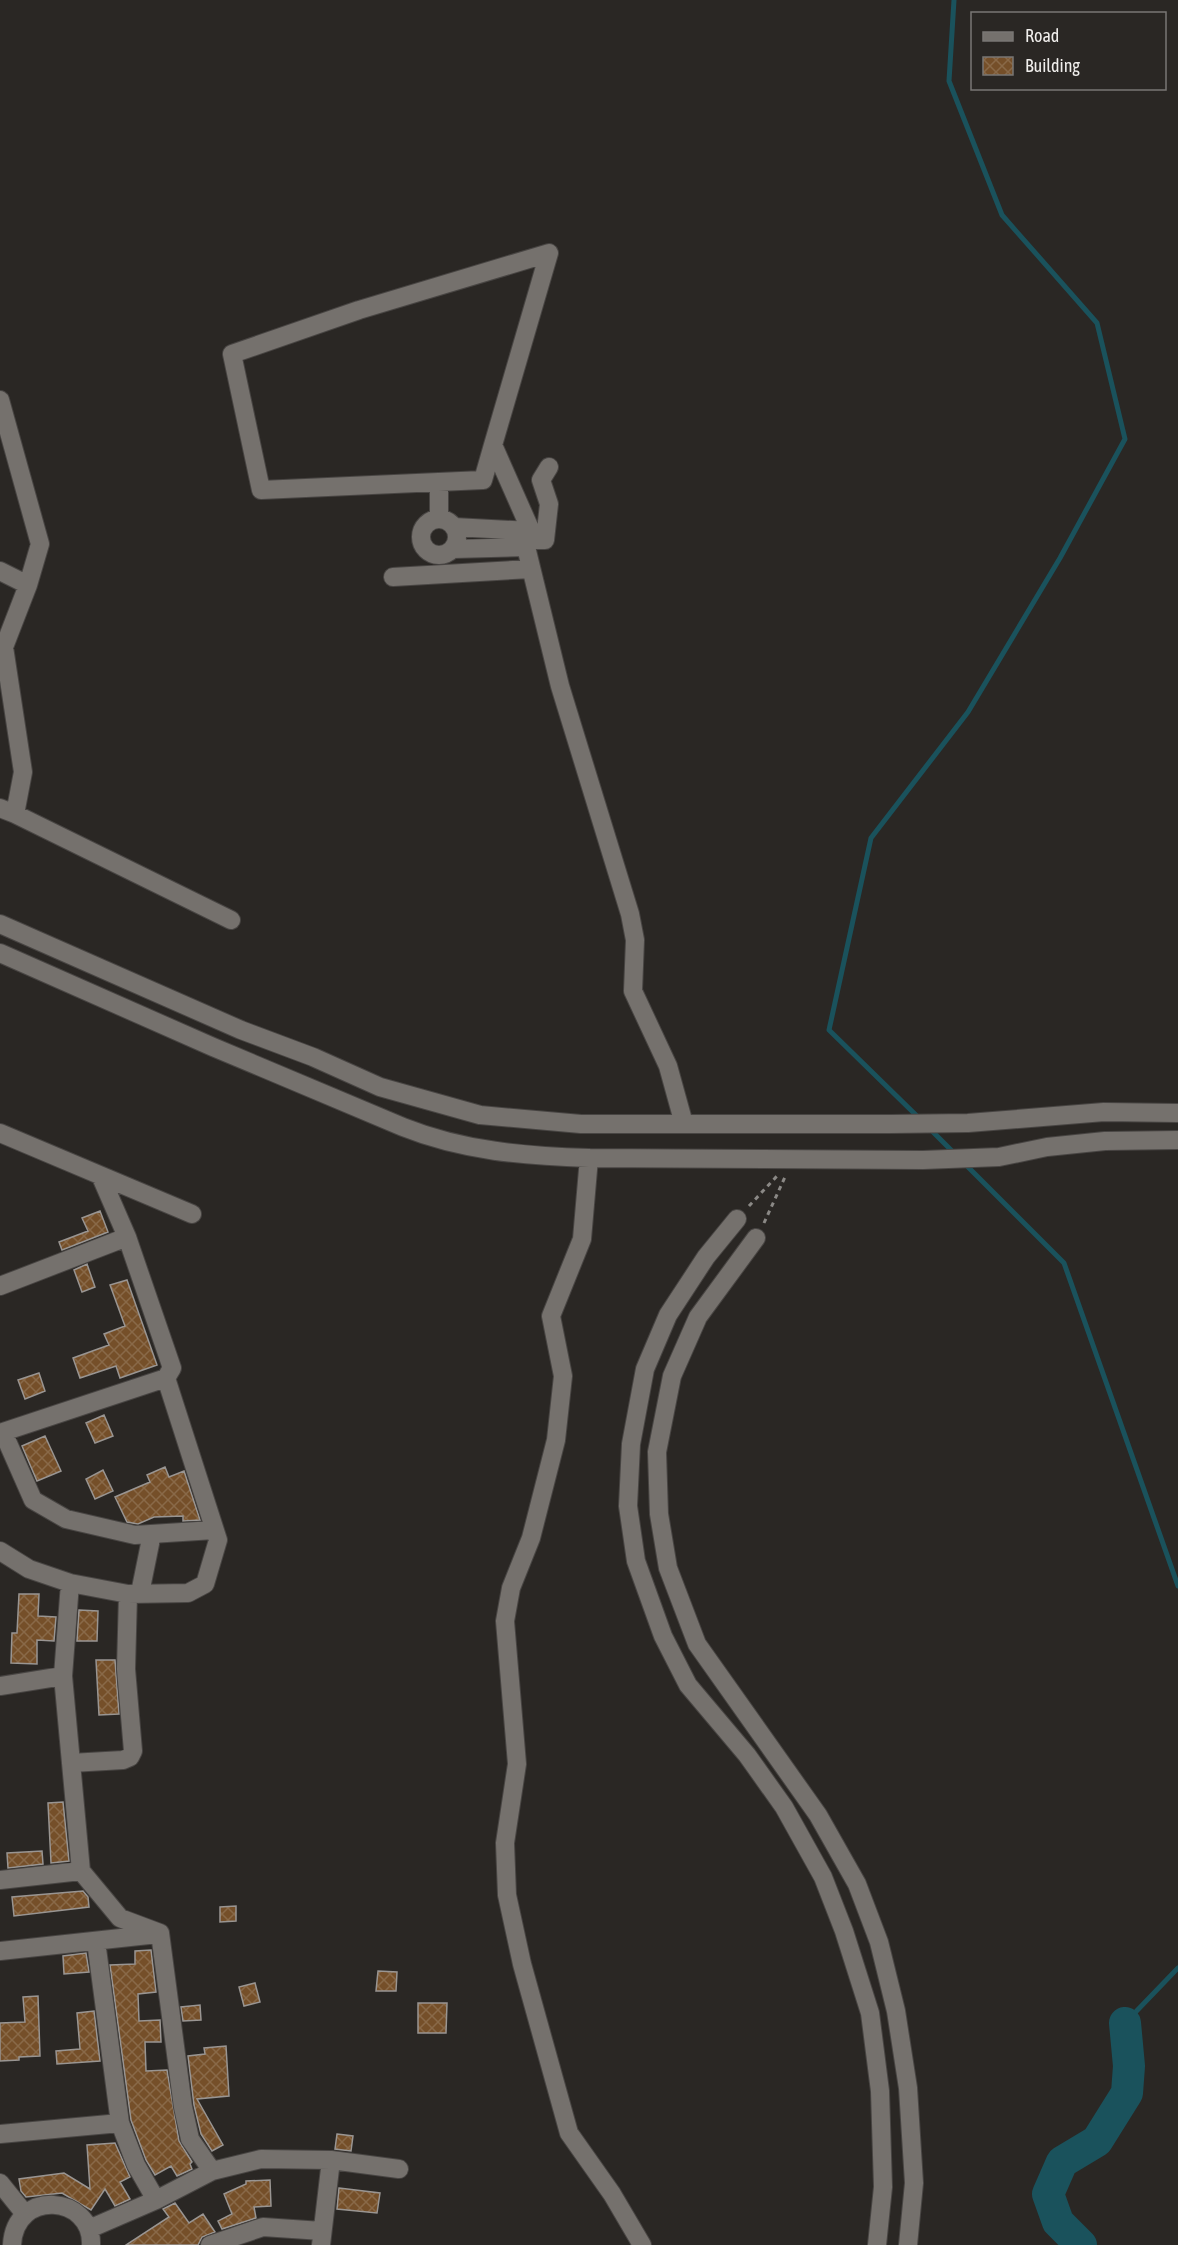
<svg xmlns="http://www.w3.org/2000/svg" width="1178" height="2245" font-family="'Asap Condensed',sans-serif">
<defs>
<pattern id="building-cross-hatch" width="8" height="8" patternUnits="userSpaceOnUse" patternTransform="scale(1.5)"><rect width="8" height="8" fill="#754f29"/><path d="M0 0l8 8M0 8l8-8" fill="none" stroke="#896948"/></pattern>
</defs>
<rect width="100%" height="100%" fill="#2a2724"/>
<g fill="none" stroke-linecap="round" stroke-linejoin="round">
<!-- stream -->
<path stroke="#1a525c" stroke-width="5" d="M919,1118L829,1030L871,838L968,712L1060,558L1125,439L1097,323L1002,215L949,81L954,0
M930,1129L955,1154
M964,1163L1064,1263L1178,1586
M1125,2023L1178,1968"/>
<!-- river -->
<path stroke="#1a525c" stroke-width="32" d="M1081,2245L1058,2222L1048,2194L1062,2162L1097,2141L1127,2093L1129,2066L1125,2023"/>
</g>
<!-- building -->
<path fill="url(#building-cross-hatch)" stroke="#999592" stroke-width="1.5" d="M100,1211L108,1232L62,1250L59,1242L88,1231L82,1218Z
M87,1264L95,1287L82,1292L74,1270Z
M127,1280L157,1365L120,1378L116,1366L80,1378L73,1358L109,1345L104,1334L125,1326L110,1285Z
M39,1373L45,1391L25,1399L18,1380Z
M104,1415L113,1436L95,1443L86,1423Z
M45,1436L61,1471L37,1481L22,1446Z
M165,1467L169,1477L184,1471L200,1520L183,1521V1516L154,1517L138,1524L127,1522L115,1497L150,1482L147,1475Z
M103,1470L113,1491L95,1499L86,1479Z
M19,1594H39L38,1616L56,1617L54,1641L37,1640V1664L11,1663L12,1633H17Z
M79,1610L98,1611L97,1641H77Z
M96,1660H115L119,1714L99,1715Z
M63,1802L69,1861L51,1863L48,1803Z
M42,1851L43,1864L8,1868L7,1853Z
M83,1891L88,1897L89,1907L14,1916L12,1897Z
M236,1906V1921L220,1922V1907Z
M151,1950L156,1992L138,1994L139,2021L160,2020L161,2042H145L146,2071L167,2070L179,2141L192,2162L190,2164L192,2169L177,2176L171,2166L155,2175L146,2160L131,2120L110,1965L135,1964V1951Z
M86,1953L89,1972L64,1974L63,1956Z
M378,1971L397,1972L396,1991H376Z
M255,1983L260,2002L244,2006L239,1987Z
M38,1996L40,2056L19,2057V2060L0,2061V2023L25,2022L23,1997Z
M418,2003H447L446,2033H418Z
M200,2005L201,2020L183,2021L181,2007Z
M94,2011L100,2061L57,2064L56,2051L80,2049L77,2013Z
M226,2046L229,2096L197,2099L223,2145L212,2151L201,2134L194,2105L188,2056L205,2054L204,2048Z
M337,2134L353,2136L351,2151L335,2149Z
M115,2143L130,2177L120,2182L130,2199L128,2200L115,2206L105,2189L91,2210L62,2193L26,2197L21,2191L19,2179L64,2173L90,2189L87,2145Z
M270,2180L271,2206L254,2207L256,2218L222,2229L218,2221L232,2214L224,2194L246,2184V2181Z
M339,2188L380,2193L377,2213L337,2209Z
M175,2203L189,2223L203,2214L215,2232L202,2237L198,2245H126L169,2217L163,2209Z"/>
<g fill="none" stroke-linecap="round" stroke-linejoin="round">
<defs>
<path id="minor" d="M0,400L40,544L28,585L4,647L23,772L15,814L0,808
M493,445L483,480L261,490L232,354L359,310L549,253L493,445L531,531L526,547L560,686L630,914L635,940L633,991L668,1066L684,1124
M439,482V519
M421 537a18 18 0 1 1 36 0a18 18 0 1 1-36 0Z
M454,527L531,531
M528,540H545L549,504L541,480L549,467
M453,549L526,547
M0,571L28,585
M393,577L531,569
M15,814L231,920
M0,924L241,1030L313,1057L380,1087L480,1115L581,1124H890L968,1123L1104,1112L1178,1113
M0,953L213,1047L403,1127C463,1151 525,1156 589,1158L923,1160L999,1157L1047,1147L1105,1141L1178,1140
M0,1133L192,1214
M589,1158L582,1239L551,1316L563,1376L556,1440L531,1538L511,1588L505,1621L517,1764L505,1843L507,1895L522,1964L569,2133L612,2194L642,2245
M737,1219L706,1257L668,1315L645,1369L631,1444L628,1506L636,1561L663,1636L688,1685L747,1755L784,1807L823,1877L844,1931L870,2013L880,2091L883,2187L877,2245
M756,1238L698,1317L672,1376L657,1452L659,1514L668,1568L697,1644L818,1815L857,1884L879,1942L896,2011L908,2088L914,2183L908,2245
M0,1286L127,1237
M3,1432L33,1500L66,1519L135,1535L214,1530
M0,1433L166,1378L172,1368L127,1237L101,1177
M0,1551L29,1569L70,1583L128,1594L188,1593L205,1584L218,1540L166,1378
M70,1583L63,1676L81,1871L120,1918L160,1933
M140,1593L152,1534
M0,1686L63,1676
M71,1763L123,1760L130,1757L133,1751L126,1669L128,1594
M0,1880L81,1871
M160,1933L183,2107L190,2139L212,2171
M96,1941L120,2123L136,2165L156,2200
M0,1951L158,1934
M0,2134L120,2123
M0,2183L25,2214
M89,2229L156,2200L212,2171L261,2159L331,2160L399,2169
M12,2245C15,2188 93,2195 91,2245
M210,2245L263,2227L322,2231
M321,2245L331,2160"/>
</defs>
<!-- minor casing -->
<use href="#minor" stroke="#484543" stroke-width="20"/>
<!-- path -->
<path stroke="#8b8986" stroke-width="3" stroke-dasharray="4.5 4.5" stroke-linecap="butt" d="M749,1206L777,1176
M764,1223L785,1177"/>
<!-- minor -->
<use href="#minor" stroke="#75716d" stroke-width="18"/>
</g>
<!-- legend -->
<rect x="971" y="12" width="195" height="78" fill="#2a2724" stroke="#797774" stroke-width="1.5"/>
<rect x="983" y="32" width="30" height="9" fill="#75716d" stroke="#797774" stroke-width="1.5"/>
<text x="1025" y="42" font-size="18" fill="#f0eeec">Road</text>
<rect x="983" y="57" width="30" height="18" fill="url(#building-cross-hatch)" stroke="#797774" stroke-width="1.5"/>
<text x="1025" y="72" font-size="18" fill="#f0eeec">Building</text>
</svg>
